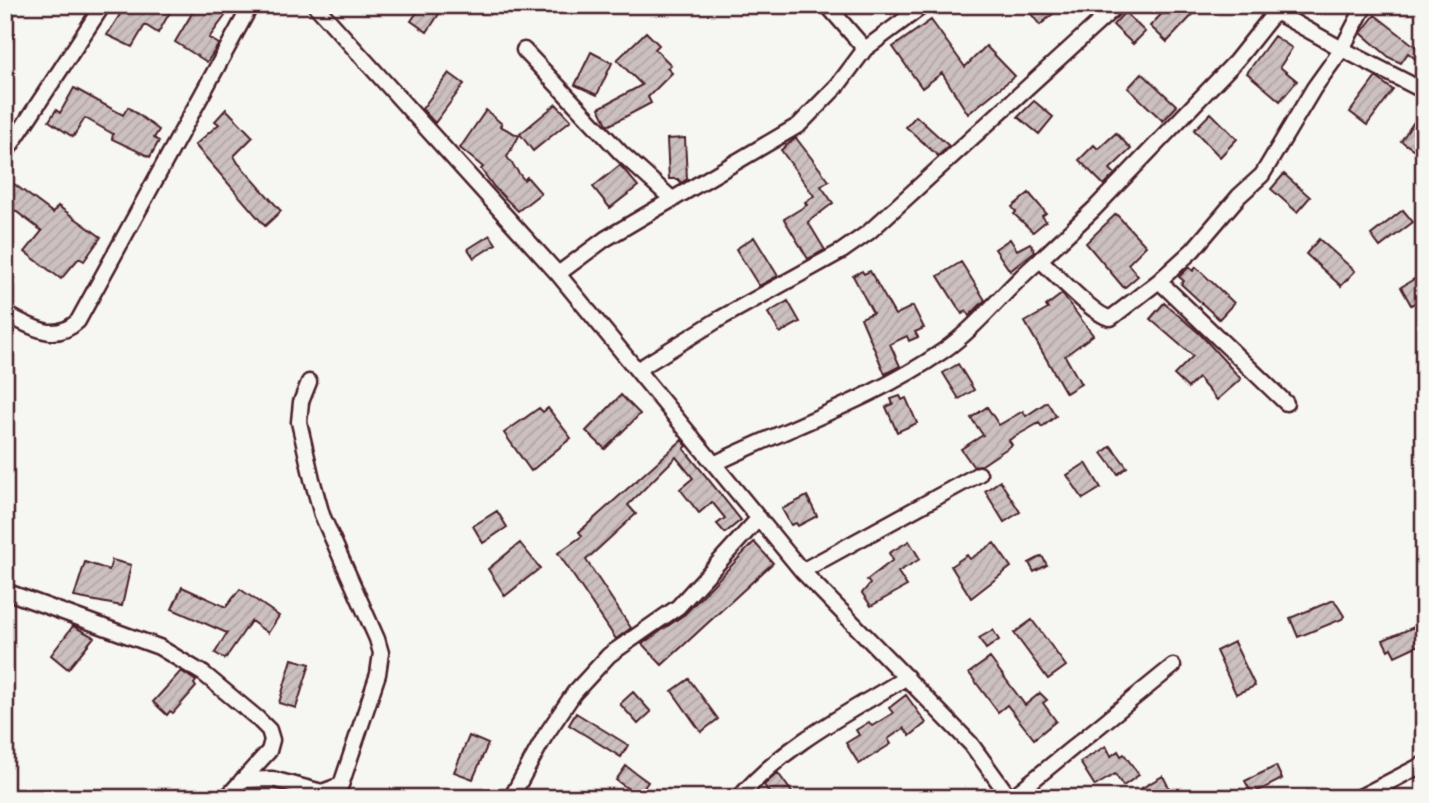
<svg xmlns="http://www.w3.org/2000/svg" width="1429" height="803" font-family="Dekko,sans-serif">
<defs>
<pattern id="building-hatch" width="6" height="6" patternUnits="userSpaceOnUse" patternTransform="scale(1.75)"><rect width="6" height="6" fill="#ccc1c0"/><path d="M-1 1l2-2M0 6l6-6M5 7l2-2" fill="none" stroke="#b1a5a5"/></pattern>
</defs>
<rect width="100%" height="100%" fill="#f6f6f2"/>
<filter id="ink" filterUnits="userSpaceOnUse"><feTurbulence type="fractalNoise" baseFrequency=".0143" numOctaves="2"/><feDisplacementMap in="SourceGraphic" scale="14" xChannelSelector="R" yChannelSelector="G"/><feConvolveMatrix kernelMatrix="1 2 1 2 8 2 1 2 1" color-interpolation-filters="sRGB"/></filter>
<g filter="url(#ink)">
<!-- building -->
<path fill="url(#building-hatch)" stroke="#4a1f2b" stroke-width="2" d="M126,5H174L158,33L145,25L132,47L107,35Z
M197,5H218L228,12L209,38L219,44L207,62L175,42Z
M422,5H445L427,32L411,21Z
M1024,5H1052L1056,11L1040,25Z
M1170,5H1202L1167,42L1150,26Z
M1125,12L1145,32L1133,44L1113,25Z
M1375,15L1416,47L1424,38V66L1408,53L1401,63L1390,58L1361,33Z
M931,20L965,67L986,46L1015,76L968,114L942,73L922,88L893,47Z
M646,32L659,45L655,49L671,65L667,68L672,73L648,97L651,103L608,126L599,108L642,85L617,60Z
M1274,36L1292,48L1280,67L1297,81L1280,101L1247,73Z
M591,52L612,63L597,95L575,85Z
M449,73L464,84L435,123L422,109Z
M1142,73L1177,106L1163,121L1128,88Z
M1376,77L1393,90L1367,125L1350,112Z
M74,88L123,115L128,107L159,130L154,138L159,141L150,157L112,139L113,134L85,118L73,137L49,121L56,110L60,113Z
M1034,101L1053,117L1039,134L1018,117Z
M556,104L571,120L533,151L520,134Z
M1424,107V145L1419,153L1401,141Z
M226,109L253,137L234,156L238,163L281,211L265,226L195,145L219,124L215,121Z
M486,110L502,124L500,126L519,136L507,157L524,180L527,177L541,193L518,211L494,187L481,169L483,167L460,148Z
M1211,113L1237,139L1220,157L1194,130Z
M916,116L949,146L938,156L906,127Z
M1116,133L1131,149L1110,169L1115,174L1104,185L1079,160L1094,145L1098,149Z
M685,138L687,179L681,183L678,179H669L667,139Z
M796,138L829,181L821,186L833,203L808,222L825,250L808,259L784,219L807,205L805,202L814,196L781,150Z
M620,165L638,186L610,208L593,187Z
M1284,174L1310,197L1297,212L1271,189Z
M10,181L53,213L58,206L101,237L84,261L79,258L61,279L25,252L42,231L5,203V188Z
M1029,193L1046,213L1042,216L1046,221L1033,232L1014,214L1016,212L1012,207Z
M1403,210L1413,222L1380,247L1371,235Z
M1116,214L1146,246L1128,264L1138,276L1124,288L1086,243Z
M490,235L496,244L474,258L468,249Z
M754,237L778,276L759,286L736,249Z
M1010,239L1017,250L1030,243L1035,251L1010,271L995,249Z
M1319,239L1355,271L1341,286L1306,254Z
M961,262L985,300L969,316L966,311L962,314L938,276Z
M1189,267L1193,271L1196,267L1234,303L1219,319L1181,284L1184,281L1179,277Z
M862,271L864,274L870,271L895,315L913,306L924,328L915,332L918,337L909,341L907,336L890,344L900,366L885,374L861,318L873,313L853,276Z
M1424,273V297L1411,305L1401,287Z
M1062,294L1093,335L1065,356L1081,384L1066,393L1025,322L1048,309L1046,306Z
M788,301L800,322L780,333L768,313Z
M1164,303L1200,334L1241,379L1217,400L1198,378L1188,388L1174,375L1193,356L1150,319Z
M958,364L974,390L959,399L943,373Z
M621,395L640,414L605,449L586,431Z
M900,396L902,400L906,398L917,423L897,432L886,407L893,404L891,399Z
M1047,402L1056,416L1042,427L1039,423L1009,440L1012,445L982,465L973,466L961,449L983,435L971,418L987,407L999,425L1023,411L1026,416Z
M539,408L543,412L548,408L571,438L531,471L504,433Z
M682,440L687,446L684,449L741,520L725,533L717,524L725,518L712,502L699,513L680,489L693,478L676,457L628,505L636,514L586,560L631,628L616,639L558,553L582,536L579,532Z
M1111,446L1127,467L1118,474L1102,453Z
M1086,463L1101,488L1083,499L1067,475Z
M1000,481L1020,512L1004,522L985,491Z
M807,496L817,516L798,526L796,523L791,525L782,509Z
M497,511L507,527L483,543L473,526Z
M909,541L920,559L898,572L907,586L871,606L862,593L870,584L867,580L893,560L889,553Z
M754,542L773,563L662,665L642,644L685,614Z
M520,543L540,568L505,596L488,569Z
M994,543L1011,567L971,598L951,566L967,555L970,559Z
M1042,556L1047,565L1034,572L1029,563Z
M112,560L131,565L122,606L74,597L85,562L109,570Z
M182,587L226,607L240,589L279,616L268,633L251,621L225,659L215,653L227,633L172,609Z
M1334,600L1344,616L1342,619L1298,637L1290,618Z
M1032,620L1066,666L1048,679L1014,633Z
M73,626L94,637L68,669L51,655Z
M1414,627L1421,644L1395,656L1391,648L1388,650L1383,640Z
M993,630L999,640L986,649L979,638Z
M1234,642L1255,686L1236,694L1216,651Z
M990,658L1025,705L1040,693L1047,700L1043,703L1056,721L1034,739L1007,705L998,712L969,673Z
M292,659L310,664L296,708L279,703Z
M181,671L196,681L194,684L196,687L173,713L170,711L167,715L153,702Z
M689,679L718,719L701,732L672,691Z
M633,692L651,712L638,724L620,704Z
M906,695L926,723L910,736L904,728L888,739L891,744L859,764L846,743L859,735L856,730L869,722L872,726L893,713L889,708Z
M576,713L628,745L621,757L569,725Z
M469,736L488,744L473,779L454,772Z
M1106,746L1111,756L1118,751L1121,756L1124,754L1139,775L1123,786L1115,774L1095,786L1080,762Z
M626,766L648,782L638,796L616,780Z
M1276,766L1282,779L1252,794L1245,781Z
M778,773L796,798H773L764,785Z
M1163,776L1171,792L1161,798H1147L1142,788Z"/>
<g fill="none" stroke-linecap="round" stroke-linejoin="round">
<defs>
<path id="street" d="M315,5L558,274L802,571L971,744L1010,798
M827,5L865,49
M1365,5L1342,49L1424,91
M524,50L621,153L673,200
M5,154L103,5
M1040,260L1094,209L1236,61L1275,12
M558,274L605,239L799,125L838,85L865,49L924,5
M1159,281L1286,403
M5,314C32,326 53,344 78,321L251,5
M637,370L721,318L842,251L869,232L1112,10
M714,464C789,427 874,399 943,351C980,325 1006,288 1040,260C1054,272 1096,318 1111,318L1159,281L1193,250L1239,196L1262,175L1314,88L1342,49L1263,5
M802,571L979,474
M5,591L159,647L204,674L257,718L269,730L272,740L269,751L226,798
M242,780L272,779L322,792L341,785L378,674L381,653L377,639L322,515L312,479L299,422L301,402L309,382
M511,798L545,736L574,693L609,655L678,607L759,518
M739,798C785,744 848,713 907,677
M1011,798L1173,666
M1358,798L1424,764"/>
</defs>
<!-- street casing -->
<use href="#street" stroke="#4a1f2b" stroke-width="19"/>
<!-- street -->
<use href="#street" stroke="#f6f6f2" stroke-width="14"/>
</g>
</g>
<!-- margin -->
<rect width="1429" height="803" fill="none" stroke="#f6f6f2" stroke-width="28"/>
<rect x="14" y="14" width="1401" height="775" fill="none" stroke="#4a1f2b" stroke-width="2.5" filter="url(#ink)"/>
</svg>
